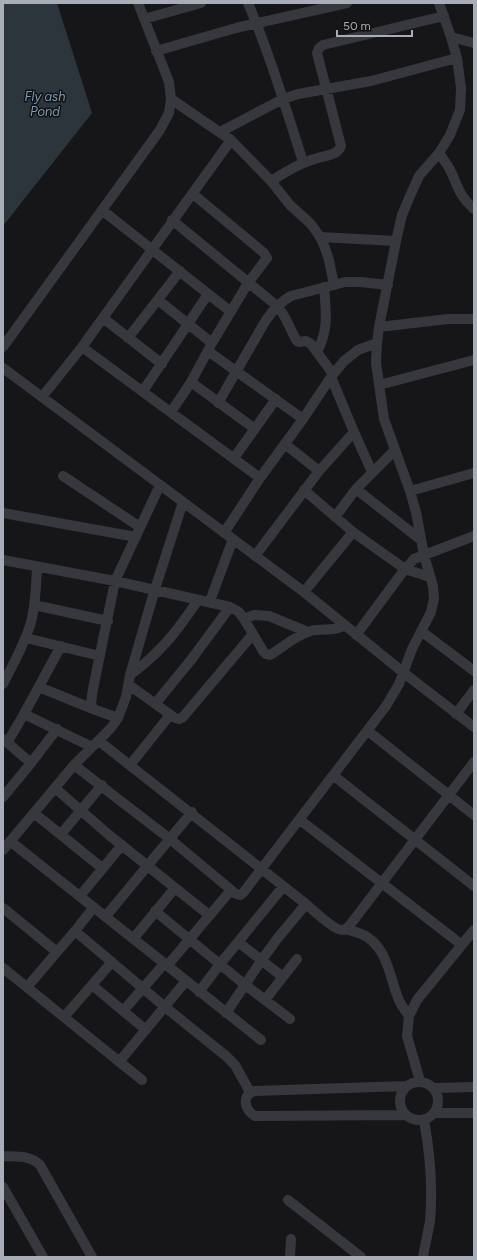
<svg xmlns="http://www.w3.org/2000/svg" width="477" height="1260" font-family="Figtree,sans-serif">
<rect width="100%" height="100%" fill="#161618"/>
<!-- water -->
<path fill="#2c353c" d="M3,3H57L92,113L3,226Z"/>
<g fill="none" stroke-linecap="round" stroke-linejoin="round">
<!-- minor -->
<path stroke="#37383d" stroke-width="10" d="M248,3C270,55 286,109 303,162
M144,19L201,3
M451,37L474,43
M156,51L236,28L347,3
M171,99L231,140L271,181L290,205L311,224L320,237L325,248L329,260L334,285
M220,132L283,99L298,94L371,81L457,58
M439,153C442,157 445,162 448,166C458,184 457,194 474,209
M271,181C289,170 305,160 326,156C333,154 338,153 341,146L317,53L319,48L323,45L444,16
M102,210L231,312
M172,220L277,306C287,316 289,329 297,341L299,342L306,341L311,344L333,374
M320,237L396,241
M158,300L212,343
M103,318L162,364
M379,327L448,319H474
M128,338L180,271
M3,347L160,130L169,113L171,99L169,82L138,3
M82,347L260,478
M208,351L303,419
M317,352C329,330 326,311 324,287
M3,368L304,592L404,673L474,727
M331,377L354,432L372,472
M191,382L255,429
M379,385L474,360
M143,391L208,294
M42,397L82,347L231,140
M218,403L266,320C273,310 280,302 291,296L345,282H360L388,285
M171,412L191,382L212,343L248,283L267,258L264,253L193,194
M285,444L319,471
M234,458L276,399
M63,476L140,527
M356,489L421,540
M304,490L353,532L405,569L356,635
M410,491L474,473
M3,513L136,537
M335,517L356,489L395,450
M224,533L260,478L303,419L331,377L344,361L358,350L377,343
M255,556L319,471L354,432
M3,560L115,581L230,607L239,612L244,619L263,651L266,654L270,655C283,647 296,635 311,631C322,628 335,632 345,625
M430,577L405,569L414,559L474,536
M304,592L353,532
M210,601L233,539
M34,605L108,621
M244,619L254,615L269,616L308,632
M421,631L474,671
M26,638L100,656
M130,675C139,668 147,662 155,654C172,638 185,619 198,600
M3,684C13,664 25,644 31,622C36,604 36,585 37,567
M129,685L175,718L179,719L183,717L253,634
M39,687L93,709
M155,704L191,660L230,607
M24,714L92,747
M456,714L474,690
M118,718L93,709L91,703L93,689L115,581L160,485
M368,731L474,815
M3,739L31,763
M99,741L306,904L277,939L261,961L226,1013
M7,743L24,714L61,646
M74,765L170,839L236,894L240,895L243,893L386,706L399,684L412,649L431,612L434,599L433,586L424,555L416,512L410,491L384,419L376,363L377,343L379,327L396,241L402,215L410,196L419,176L439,153L450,135L460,110L461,88L457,58L451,37L439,3
M130,765L170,715
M334,776L474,886
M55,788L109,835L209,915
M3,797L31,763L57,729
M34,813L102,868
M300,820L462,945
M61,834L102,785
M10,841C94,907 177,974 261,1040
M3,850L74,765L111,728L118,718L126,697L130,675L155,589L183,502
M80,896L122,845
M306,904C313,910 334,930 342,930C346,930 347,928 350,925L474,762
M3,908L57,952
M155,911L244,984L290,1019
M106,916L192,812
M346,929C354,932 364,933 371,940C387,953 390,976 397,995C399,1003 404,1009 409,1016
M75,931L165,1007L226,1056L235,1065L250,1092
M133,939L175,888
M238,942L283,977
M167,966L231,890
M3,968L142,1080
M92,985L146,1030
M27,987L75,931L94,907
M199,992L220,964L283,887
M265,1000L297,959
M123,1011L164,964
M64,1017L112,962
M119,1062L186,981
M420,1081L407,1036L409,1016L417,1000L474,930
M400 1101a19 19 0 1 1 38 0a19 19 0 1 1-38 0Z
M406,1086L255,1091C241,1094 244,1110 255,1116L406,1115
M434,1088L474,1087
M434,1113H474
M3,1156C16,1157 31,1155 40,1165L92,1257
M3,1187L43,1257
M288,1200L361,1257
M290,1257L291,1239
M423,1257C425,1245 428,1233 430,1221C433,1187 430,1153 424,1120"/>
</g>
<g text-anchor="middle" stroke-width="3" stroke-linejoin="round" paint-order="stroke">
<!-- water labels -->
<g font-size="13" font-style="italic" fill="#7f9bb3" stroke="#111113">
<text x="45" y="101">Fly ash<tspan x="45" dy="15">Pond</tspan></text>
</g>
</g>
<!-- border -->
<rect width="477" height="1260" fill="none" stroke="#a8adb8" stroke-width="8"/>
<!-- scale -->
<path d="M337 30v6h75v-6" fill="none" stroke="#a8adb8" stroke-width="2"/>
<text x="343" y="30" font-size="12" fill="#a8adb8" stroke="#111113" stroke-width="3" paint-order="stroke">50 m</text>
</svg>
